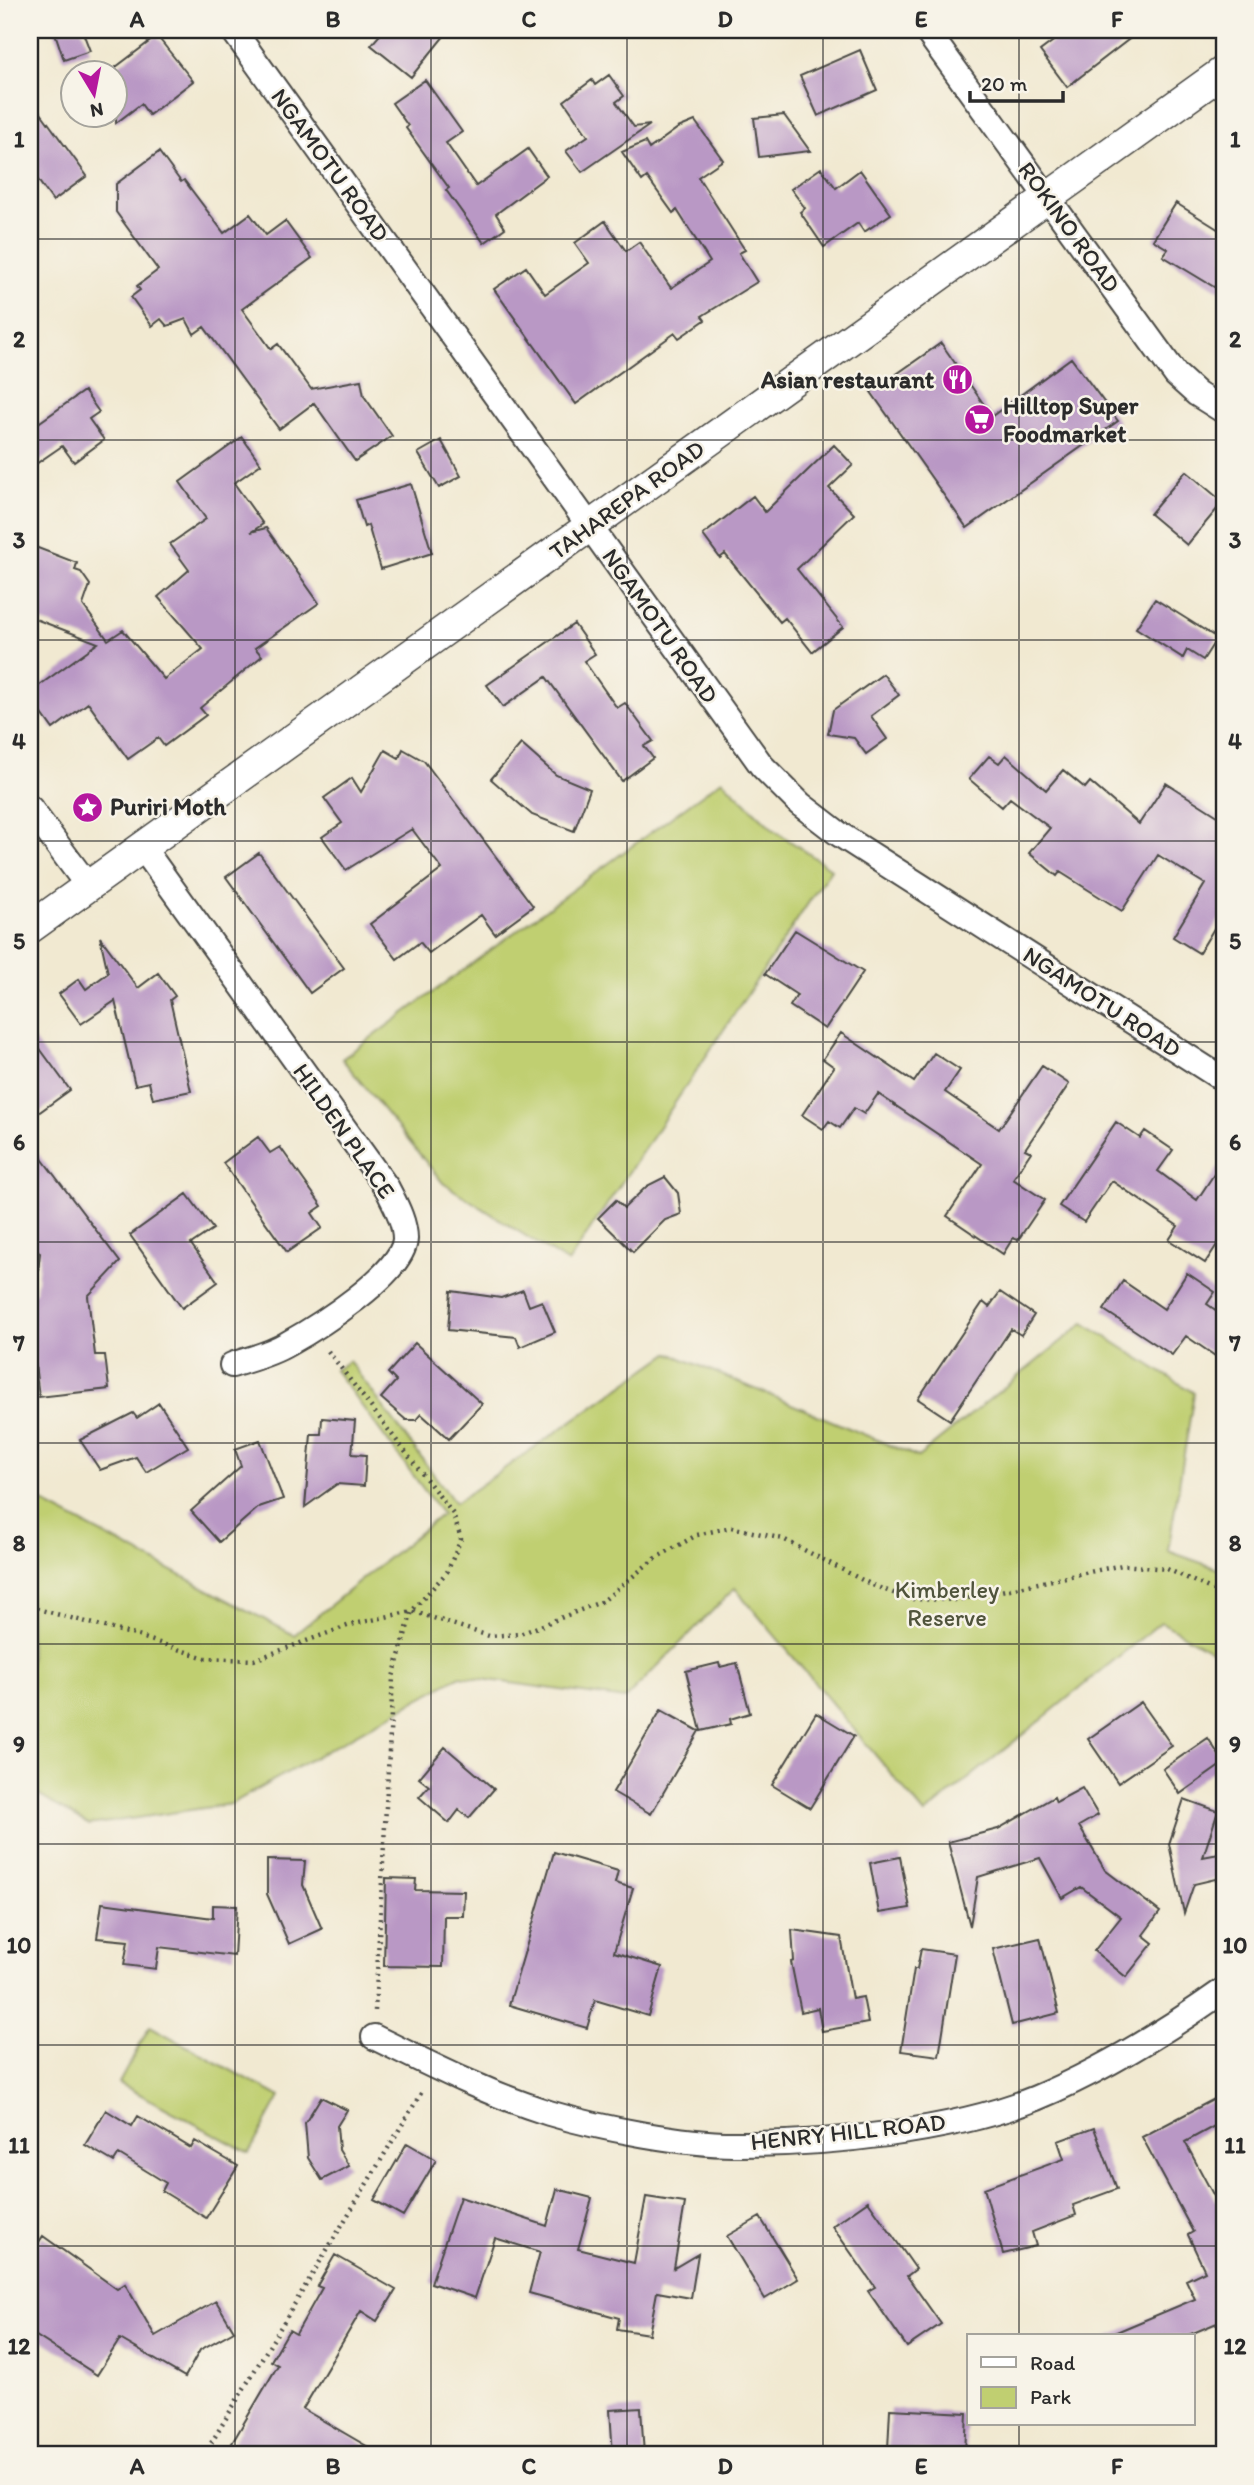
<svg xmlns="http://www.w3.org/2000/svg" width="1254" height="2485" font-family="Itim,sans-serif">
<rect width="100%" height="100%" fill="#f7f3e8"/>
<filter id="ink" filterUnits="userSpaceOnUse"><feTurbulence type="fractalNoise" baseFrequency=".0143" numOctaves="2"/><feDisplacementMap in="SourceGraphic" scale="14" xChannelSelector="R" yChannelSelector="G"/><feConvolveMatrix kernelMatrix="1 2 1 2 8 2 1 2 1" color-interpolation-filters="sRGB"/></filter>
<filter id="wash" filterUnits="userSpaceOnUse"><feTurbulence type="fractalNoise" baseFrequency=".00686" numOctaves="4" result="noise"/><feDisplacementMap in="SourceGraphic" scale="28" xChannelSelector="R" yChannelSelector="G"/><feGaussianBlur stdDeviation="1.57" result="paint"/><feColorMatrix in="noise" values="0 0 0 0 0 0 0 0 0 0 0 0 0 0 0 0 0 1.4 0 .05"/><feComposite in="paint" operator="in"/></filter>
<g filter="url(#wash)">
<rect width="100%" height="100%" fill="#f1e9d1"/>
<!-- park -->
<path fill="#c0cf71" stroke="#767d4e" stroke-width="2" d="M722,780L774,830L831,869L568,1263L443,1183L342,1059Z
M1084,1323L1194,1393L1168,1551L1224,1571V1658L1161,1622L925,1814L735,1588L625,1699L460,1676L231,1804L89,1825L30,1790V1496L294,1635L442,1514L335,1370L349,1361L455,1503L669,1353L918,1457Z
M150,2026L280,2097L249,2153L119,2083Z"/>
<g id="blocks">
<!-- building -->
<path fill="#b998c5" d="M54,30H82L90,51L64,60Z
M384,30H449L411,77L371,45Z
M1068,30H1141L1067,87L1040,51Z
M157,36L193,81L149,115L141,104L116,123V67Z
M860,50L877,90L818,116L800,76Z
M609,75L624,96L616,102L634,127L650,125L582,172L566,151L588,136L564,101L592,80L595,85Z
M425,80L462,132L446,143L476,186L528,149L547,176L496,214L505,228L484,243L446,190L449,188L406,128L408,126L392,103Z
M30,98L87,176L53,201L30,169Z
M784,115L810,151L759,157L754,118Z
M695,121L723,160L698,177L745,250L739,253L757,282L702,316L705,320L679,338L675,333L576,404L494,289L526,267L545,294L589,263L575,243L605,221L626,251L639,242L671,288L710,262L677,210L673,213L647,177L642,181L622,152L645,142L649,149L678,128Z
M159,152L181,182L184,180L224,233L250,214L266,235L285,221L312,258L242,309L271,349L278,344L311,389L361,380L364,396L392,436L355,461L314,403L279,429L204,327L194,334L186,319L167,326L161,319L152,326L131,297L140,290L137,286L158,270L116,212V184Z
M821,168L836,188L860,170L891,214L864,232L858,223L824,247L800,212L805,208L791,189Z
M1176,203L1224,233V293L1163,256L1168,249L1153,240Z
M941,343L992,416L1071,358L1118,421L967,528L871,392Z
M84,391L99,412L89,419L104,440L74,462L62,446L30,468V429Z
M242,437L261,464L234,483L263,524L251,532L266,528L319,603L255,648L262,656L200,708L206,715L164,746L158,738L128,759L88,703L53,729L30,697V692L98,643L30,617V545L77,563L75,570L81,572L90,585L83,605L108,640L123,630L164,679L203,649L158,597L189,570L170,544L206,519L180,482Z
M441,440L461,476L439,488L418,453Z
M834,445L853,465L829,488L854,514L797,569L843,627L812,652L785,618L780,622L725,554L720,558L703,535L753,496L765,512Z
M1186,471L1223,502L1187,545L1150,514Z
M411,484L432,553L381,569L368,525L364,527L356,500Z
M1155,599L1217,638L1203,660L1187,650L1183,658L1136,628Z
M574,624L595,654L584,661L617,708L625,703L653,741L644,746L653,758L622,781L546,677L503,707L487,685Z
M883,674L899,695L871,716L887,739L866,754L854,738L828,734L833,710Z
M521,744L556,775L590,789L574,831L532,815L491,779Z
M403,749L424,761L533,906L495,934L481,915L429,953L420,942L397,959L370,924L442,869L412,829L346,870L322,837L342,823L324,798L352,778L361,792L385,750L399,758Z
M1006,755L1046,790L1063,770L1085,788L1090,782L1139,824L1166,783L1224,820V912L1199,953L1173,937L1205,884L1158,855L1122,911L1060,872L1057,876L1029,853L1050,828L1010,798L1002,807L969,779L989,756L999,763Z
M259,853L344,968L310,993L226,877Z
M795,930L863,972L825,1029L790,1006L797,995L765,974Z
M100,937L138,988L158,973L175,996L170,1000L191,1091L153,1099L149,1082L135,1085L115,1001L81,1024L59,994L79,979L86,989L108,973Z
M841,1033L914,1082L934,1053L960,1070L945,1092L999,1129L1042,1066L1069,1084L1025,1149L1031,1152L1013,1179L1045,1200L1018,1240L1013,1238L1003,1254L947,1216L982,1164L878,1094L864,1114L854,1108L840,1128L829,1121L823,1129L802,1115L834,1067L823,1059Z
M30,1035L70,1090L30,1119Z
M1116,1122L1140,1138L1145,1131L1173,1150L1158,1171L1197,1200L1224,1159V1234L1205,1263L1169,1240L1178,1226L1112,1181L1084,1222L1059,1206Z
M258,1137L270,1153L280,1147L322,1206L312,1213L322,1228L287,1252L223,1163Z
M30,1143L120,1262L88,1296L95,1355H105L109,1389L39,1397L30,1322V1293L36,1292L40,1253L30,1240Z
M665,1177L678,1193L681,1214L665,1220L633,1252L598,1218L616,1200L624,1208L647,1186Z
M187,1194L213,1229L191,1244L218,1282L182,1308L130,1235Z
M1187,1273L1215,1292L1207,1304L1224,1316V1362L1186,1336L1172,1355L1104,1310L1123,1281L1164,1309Z
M523,1290L529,1306L542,1301L555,1332L520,1347L516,1337L448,1330L451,1291L501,1298Z
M1000,1292L1034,1315L1021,1335L1011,1329L950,1420L918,1399L983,1302L989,1307Z
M415,1343L482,1404L449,1439L421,1414L416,1420H406L381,1398L396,1381L388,1373Z
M159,1403L188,1447L146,1472L136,1457L100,1470L80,1440L133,1413L137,1418Z
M322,1418L355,1421L352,1454L366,1455L364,1486L337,1484L305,1507L311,1434H321Z
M260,1440L283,1499L259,1507L219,1542L191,1511L241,1466L235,1449Z
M719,1663L720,1667L737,1663L750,1713L730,1719L731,1724L701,1731L686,1671Z
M1141,1702L1172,1746L1118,1783L1088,1739Z
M661,1710L699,1731L651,1814L613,1792Z
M816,1713L854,1736L810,1808L772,1785Z
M1208,1738L1224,1763L1180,1794L1163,1769Z
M445,1747L494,1789L469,1818L459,1810L449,1823L419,1797L429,1786L419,1778Z
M1082,1788L1098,1815L1079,1826L1105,1870L1160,1912L1143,1935L1153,1943L1126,1977L1094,1951L1121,1917L1081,1887L1062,1898L1040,1858L978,1877L970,1926L948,1842L998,1829L1054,1797L1056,1802Z
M1184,1799L1218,1811L1203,1857L1224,1853V1877L1194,1884L1184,1913L1169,1844Z
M554,1852L618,1871L615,1883L633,1888L614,1952L662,1967L648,2016L595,2000L587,2028L509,2005Z
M900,1857L910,1908L879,1913L870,1863Z
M267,1860L305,1861L303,1885L322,1929L289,1944L267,1894Z
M386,1878L416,1879L415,1890L464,1891L463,1916H444L443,1967L384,1966Z
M102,1903L213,1918V1905L237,1906L234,1956L159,1947L156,1969L124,1965L128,1941L97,1938Z
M792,1930L841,1937L852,1999L863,1997L868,2023L822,2031L818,2008L801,2012L791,1962L794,1961Z
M1040,1938L1059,2013L1012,2025L993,1949Z
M921,1949L955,1954L939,2056L901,2051L914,1969H917Z
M1224,2094V2121L1185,2142L1224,2215V2320L1186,2336H1107L1195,2299L1186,2280L1205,2271L1188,2235L1193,2232L1142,2137Z
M321,2097L347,2110L337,2126L339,2150L349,2166L322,2180L308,2158L305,2123Z
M106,2110L132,2126L138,2116L191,2148L195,2141L238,2166L206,2218L162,2191L166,2183L119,2154L114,2162L85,2145Z
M1094,2128L1117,2189L1073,2205L1076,2215L1032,2232L1036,2246L1003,2254L984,2188L1064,2159L1058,2141Z
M407,2143L436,2160L403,2216L374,2200Z
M557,2189L592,2198L578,2249L634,2263L646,2197L685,2203L674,2268L698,2254L691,2298L657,2292L649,2334L617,2329L619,2318L529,2293L540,2252L495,2238L475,2298L431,2283L460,2197L547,2226Z
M868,2201L916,2269L907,2276L941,2324L907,2347L868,2291L875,2287L832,2226Z
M760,2217L798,2279L765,2299L727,2236Z
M43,2236L117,2289L125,2284L155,2336L216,2301L234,2331L200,2350L185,2377L120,2339L97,2375L30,2332V2255Z
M335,2255L396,2290L377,2321L361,2311L303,2409L382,2455H225L278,2365L271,2361L289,2330L296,2334L322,2288L317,2286Z
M641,2408L644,2455H613L610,2410Z
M890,2409L967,2413L965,2453L888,2449Z"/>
</g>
</g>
<g filter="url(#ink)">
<use href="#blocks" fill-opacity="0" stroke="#494844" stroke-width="2"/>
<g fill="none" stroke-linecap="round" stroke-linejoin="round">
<defs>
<path id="minor" d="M233,30L762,766L800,804L839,834L1224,1080
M926,30L1176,375L1197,394L1224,411
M30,808L88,886
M143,848L387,1188C395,1204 405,1221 405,1239C404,1273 316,1328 287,1344C271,1354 250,1359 232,1365
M374,2037C431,2065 488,2094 549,2113C599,2128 687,2145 738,2144C828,2144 952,2132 1036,2098C1103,2070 1165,2032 1224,1990"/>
<path id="tertiary" d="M30,928L1224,71"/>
</defs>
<!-- minor casing -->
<use href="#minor" stroke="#494844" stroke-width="28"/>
<!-- tertiary casing -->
<use href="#tertiary" stroke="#494844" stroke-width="33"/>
<!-- path -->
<path stroke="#494844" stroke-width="4.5" stroke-dasharray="2 5" stroke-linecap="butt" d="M328,1351L453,1514L461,1539L447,1572L412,1611L393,1677L375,2011
M30,1607L135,1635L205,1658L254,1660L350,1625L412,1611L489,1636L520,1634L603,1601L654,1559L697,1535L731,1527L783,1539L872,1585L909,1599L959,1600L1122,1565L1167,1569L1224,1595
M204,2455L423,2090"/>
<!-- minor -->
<use href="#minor" stroke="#fff" stroke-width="24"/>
<!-- tertiary -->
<use href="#tertiary" stroke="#fff" stroke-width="30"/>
</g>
</g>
<!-- grid -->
<path fill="none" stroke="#2b2b2b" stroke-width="2" stroke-opacity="0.55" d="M235,30V2455M431,30V2455M627,30V2455M823,30V2455M1019,30V2336M30,239H1224M30,440H1224M30,640H1224M30,841H1224M30,1042H1224M30,1242H1224M30,1443H1224M30,1644H1224M30,1844H1224M30,2045H1224M30,2246H1224M1019,2424V2455"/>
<!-- icons -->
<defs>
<symbol id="restaurant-disc" viewBox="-11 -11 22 22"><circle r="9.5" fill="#b5179e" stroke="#f7f3e8"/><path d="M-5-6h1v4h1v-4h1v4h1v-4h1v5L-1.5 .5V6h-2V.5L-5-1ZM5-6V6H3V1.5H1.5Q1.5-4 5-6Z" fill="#fff"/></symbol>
<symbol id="supermarket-disc" viewBox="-11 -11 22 22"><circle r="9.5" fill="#b5179e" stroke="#f7f3e8"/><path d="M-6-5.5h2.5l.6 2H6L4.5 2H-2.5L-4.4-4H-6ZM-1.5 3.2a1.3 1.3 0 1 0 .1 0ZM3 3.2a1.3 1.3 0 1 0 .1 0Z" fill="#fff"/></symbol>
<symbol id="sight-disc" viewBox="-11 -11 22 22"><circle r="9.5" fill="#b5179e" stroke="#f7f3e8"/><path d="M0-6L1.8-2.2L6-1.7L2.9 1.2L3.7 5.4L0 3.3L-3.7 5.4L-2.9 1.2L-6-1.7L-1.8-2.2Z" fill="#fff"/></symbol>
</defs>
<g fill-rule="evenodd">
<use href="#restaurant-disc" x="940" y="362" width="35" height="35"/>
<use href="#supermarket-disc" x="962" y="402" width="35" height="35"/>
<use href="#sight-disc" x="70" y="790" width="35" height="35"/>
</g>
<g text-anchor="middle" stroke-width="5" stroke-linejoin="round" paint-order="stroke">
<!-- street labels -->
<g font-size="24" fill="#2b2b2b" stroke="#f7f3e8">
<text transform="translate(330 165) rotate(54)" y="8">NGAMOTU ROAD</text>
<text transform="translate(1069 227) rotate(54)" y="8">ROKINO ROAD</text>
<text transform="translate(627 500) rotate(-36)" y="8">TAHAREPA ROAD</text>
<text transform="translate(660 626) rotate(55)" y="8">NGAMOTU ROAD</text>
<text transform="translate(1102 1002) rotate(33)" y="8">NGAMOTU ROAD</text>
<text transform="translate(344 1131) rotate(55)" y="8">HILDEN PLACE</text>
<text transform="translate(848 2132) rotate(-6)" y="8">HENRY HILL ROAD</text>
</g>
<!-- poi labels -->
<g font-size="24" font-weight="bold" fill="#2b2b2b" stroke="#f7f3e8" text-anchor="start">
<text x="934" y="388" text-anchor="end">Asian restaurant</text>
<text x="1003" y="414">Hilltop Super<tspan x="1003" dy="28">Foodmarket</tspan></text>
<text x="110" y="815">Puriri Moth</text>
</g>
<!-- park labels -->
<g font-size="24" fill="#50543c" stroke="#f7f3e8">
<text x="947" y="1598">Kimberley<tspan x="947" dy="28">Reserve</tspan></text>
</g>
</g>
<!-- margin -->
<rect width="1254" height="2485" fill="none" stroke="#f7f3e8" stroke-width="77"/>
<!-- legend -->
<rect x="967" y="2334" width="228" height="91" fill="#f7f3e8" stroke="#a5a39c" stroke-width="2"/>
<rect x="981" y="2357" width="35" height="10" fill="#ffffff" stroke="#a5a39c" stroke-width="2"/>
<text x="1030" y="2370" font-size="21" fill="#2b2b2b">Road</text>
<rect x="981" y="2387" width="35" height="21" fill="#c0cf71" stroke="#a5a39c" stroke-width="2"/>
<text x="1030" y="2404" font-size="21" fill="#2b2b2b">Park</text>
<!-- north arrow -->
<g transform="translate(94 94) rotate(170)"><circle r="33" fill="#f7f3e8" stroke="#a5a39c" stroke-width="2"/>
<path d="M0-5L12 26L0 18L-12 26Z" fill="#b5179e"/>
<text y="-10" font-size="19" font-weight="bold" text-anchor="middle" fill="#2b2b2b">N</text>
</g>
<!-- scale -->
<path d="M970 91v10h93v-10" fill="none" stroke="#2b2b2b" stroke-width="3.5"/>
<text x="981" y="91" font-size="21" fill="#2b2b2b" stroke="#f7f3e8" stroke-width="5" paint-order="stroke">20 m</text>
<rect x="38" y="38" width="1178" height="2408" fill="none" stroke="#2b2b2b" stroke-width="2.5"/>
<g font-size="23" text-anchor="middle" font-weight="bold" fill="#2b2b2b">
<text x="137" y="27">A</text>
<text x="333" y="27">B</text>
<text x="529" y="27">C</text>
<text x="725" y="27">D</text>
<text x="921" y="27">E</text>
<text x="1117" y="27">F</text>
<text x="19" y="147">1</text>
<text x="1235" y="147">1</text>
<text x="19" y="347">2</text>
<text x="1235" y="347">2</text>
<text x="19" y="548">3</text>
<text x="1235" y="548">3</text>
<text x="19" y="749">4</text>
<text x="1235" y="749">4</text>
<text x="19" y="949">5</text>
<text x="1235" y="949">5</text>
<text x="19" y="1150">6</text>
<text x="1235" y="1150">6</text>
<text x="19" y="1351">7</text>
<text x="1235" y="1351">7</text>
<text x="19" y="1551">8</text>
<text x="1235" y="1551">8</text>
<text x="19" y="1752">9</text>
<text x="1235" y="1752">9</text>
<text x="19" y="1953">10</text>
<text x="1235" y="1953">10</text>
<text x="19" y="2153">11</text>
<text x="1235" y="2153">11</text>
<text x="19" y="2354">12</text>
<text x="1235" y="2354">12</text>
<text x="137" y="2474">A</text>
<text x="333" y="2474">B</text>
<text x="529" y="2474">C</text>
<text x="725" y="2474">D</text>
<text x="921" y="2474">E</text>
<text x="1117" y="2474">F</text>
</g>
</svg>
